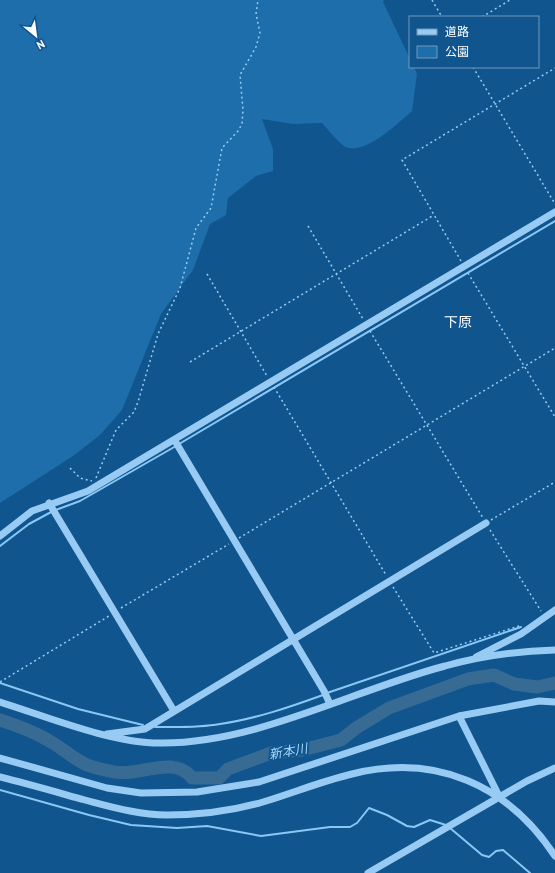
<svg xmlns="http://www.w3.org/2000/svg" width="555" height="873" font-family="'PT Sans','Noto Sans JP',sans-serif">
<rect width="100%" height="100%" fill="#10558e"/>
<!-- green -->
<path fill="#1e6eab" d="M0,0H384L383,2L410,59V67H414L417,74L412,111C398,123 366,155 346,147C340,145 327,128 322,123L293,124L262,119L273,149V171L256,176L228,198L226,215L210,224L193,270L161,314L122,410L100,435L73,456L0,503Z"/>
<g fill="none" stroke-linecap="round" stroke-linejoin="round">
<!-- stream -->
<path stroke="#89c8f6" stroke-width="2" d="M179,444L555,221
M0,546L29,524L53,511L80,501L176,446
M0,683L78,709L143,725
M327,693L521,627
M155,727C177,727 198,728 220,724C255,719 290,707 323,695
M0,790L89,815L131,825L177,828L207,826L261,836L330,827H350L357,823L369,808L387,815L407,826L414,827L430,820L446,825
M450,828L482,855L489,857L496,851L503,850L530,873"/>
<!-- river -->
<path stroke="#376b94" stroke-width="13" d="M0,720C15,725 32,731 46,739C60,746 72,758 87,765C95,768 105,770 114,772C139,777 174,754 192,778H219L228,769L271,753L302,750L341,740L356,728L389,708L468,679L494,675L514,684L537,687L555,683"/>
<!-- path -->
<path stroke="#98cbf3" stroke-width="1.5" stroke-dasharray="2 3" stroke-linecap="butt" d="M432,0L442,17
M482,17L510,0
M473,67L555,204
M308,226L363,319
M461,261L402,160L555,68
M468,273L555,417
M207,274L267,376
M370,331L483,518
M190,362L434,215
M274,387L386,575
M70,468L80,478L92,481
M96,478L116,430L134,412L138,402L158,334L180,288L196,228L211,208L222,148L238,131L242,124L243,110L240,75L256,47L260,33L256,14L258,0
M491,520L555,482
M490,530L541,611
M239,538L555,348
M393,587L434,653L522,625
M121,608L229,544
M0,682L109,616"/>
<!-- minor -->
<path stroke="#98cbf3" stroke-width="7" d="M175,441L324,691L330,704
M49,503L174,711
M0,536L32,511L88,491L555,212
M476,657L521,634L555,610
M0,702C48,717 111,743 160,743C256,744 353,690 445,666C480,656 518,651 555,650
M459,716L500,798
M107,734L145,729L486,523
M0,758L107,788L141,793L197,792L259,782L459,716L539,701L555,702
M0,777C28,784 56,792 85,800C112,807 139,815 167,815C199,815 232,811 263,802C293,793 322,781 352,774C436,753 508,785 555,856
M368,873L527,781L555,768"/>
</g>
<g text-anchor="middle" stroke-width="4" stroke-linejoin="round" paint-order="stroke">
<!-- water labels -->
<g font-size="13" font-style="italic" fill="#a3d5fa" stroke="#10558e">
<text transform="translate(288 751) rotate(-10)" y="5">新本川</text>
</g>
<!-- quarter labels -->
<g font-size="14" fill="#fff" stroke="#10558e">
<text x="458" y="327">下原</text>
</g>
</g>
<!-- legend -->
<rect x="409" y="16" width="130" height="52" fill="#10558e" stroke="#7099bb"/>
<rect x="417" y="29" width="20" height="6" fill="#98cbf3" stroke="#7099bb"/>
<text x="445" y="36" font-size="12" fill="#ffffff">道路</text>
<rect x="417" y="46" width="20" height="12" fill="#1e6eab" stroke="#7099bb"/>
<text x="445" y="56" font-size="12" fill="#ffffff">公園</text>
<!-- north arrow -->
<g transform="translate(36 36) rotate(151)" stroke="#10558e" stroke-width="3" paint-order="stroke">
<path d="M0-3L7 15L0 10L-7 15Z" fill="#ffffff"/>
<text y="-6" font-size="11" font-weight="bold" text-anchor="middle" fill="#ffffff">N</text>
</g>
</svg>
